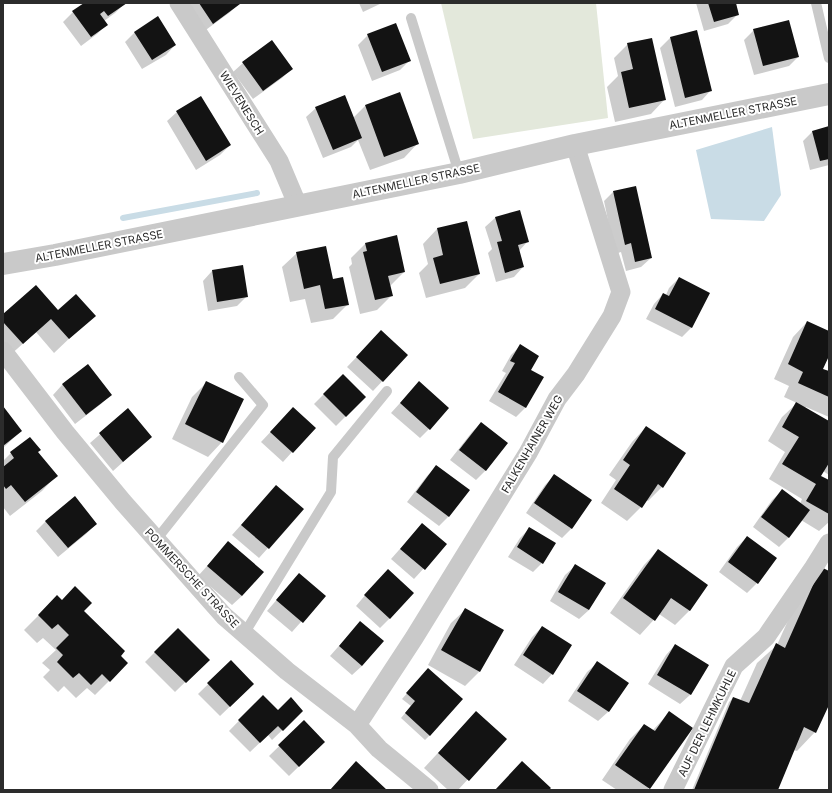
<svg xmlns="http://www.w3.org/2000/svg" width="832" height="793" font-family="Inter,sans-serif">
<rect width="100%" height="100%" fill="#fff"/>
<!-- green -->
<path fill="#e3e8db" d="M441,3H596L608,118L473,139Z"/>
<!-- water -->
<path fill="#c9dce6" d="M772,127L781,195L764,221L711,219L696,150Z"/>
<!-- shadow -->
<path fill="#0003" d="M82,3H125L115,13L104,21L107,24L97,34L81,46L63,22L73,12L83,5Z
M182,3H238L239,4L229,13L203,32Z
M359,3H382L363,12Z
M696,3H734L738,14L728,24L704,31Z
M754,30L798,57L789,66L754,75L744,40Z
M135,32L175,45L166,55L142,69L125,42Z
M696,32L711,90L702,100L675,107L660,48L670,38Z
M368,35L410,60L400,70L372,81L358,45Z
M628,44L665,99L651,114L615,122L607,87L618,76L614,58Z
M243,63L291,69L282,78L253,99L233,72Z
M365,106L418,143L404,158L370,170L358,140L351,147L323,158L306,117L316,108L353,118Z
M177,112L230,145L220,155L196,170L167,121Z
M829,127V165L810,170L803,141L812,132Z
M613,192L651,258L641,267L626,271L621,252L615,254L604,201Z
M519,211L528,241L519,251L523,267L514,277L496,282L488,253L492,249L485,227L495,218Z
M466,222L479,274L465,288L426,298L419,273L428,264L423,244L437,229Z
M365,244L404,272L390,286L392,295L377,310L360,314L349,267L352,264L351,258Z
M297,253L332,280L348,304L333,319L311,323L305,299L290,302L282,267Z
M212,271L247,296L237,306L208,311L203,281Z
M679,278L709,294L691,328L682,337L646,319L654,304L663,294L666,295L669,288Z
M58,311L94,315L54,353L36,332L8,357L3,352V316Z
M807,322L829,332V354L822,369L829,372V417L806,407L805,408L829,422V475L823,471L820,476L829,481V522L819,531L801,520L789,537L779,547L753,527L772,500L782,491L800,504L802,499L769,479L785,452L768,441L782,417L797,403L784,397L789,386L774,379L793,337Z
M372,341L407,355L373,391L347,367Z
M520,346L525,408L516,417L489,401L506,373L502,371L511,355Z
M88,365L110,395L101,404L75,424L53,395L62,385Z
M343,375L365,397L336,426L314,404Z
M207,382L222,442L208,457L172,439L192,397Z
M410,392L429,429L420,438L391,413Z
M3,408L21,431L3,448Z
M293,408L292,452L283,462L261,442Z
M128,410L151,437L113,471L90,443Z
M481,423L486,470L476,480L450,460L472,432Z
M646,427L662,487L648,501L646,500L641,507L627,521L601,503L616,480L609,475L632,442Z
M37,452L56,476L42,491L10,516L3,507V461L11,453Z
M437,466L468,490L448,517L439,526L407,502L427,476Z
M555,475L572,528L562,538L526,513L545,485Z
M267,496L303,509L259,558L232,535Z
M46,521L96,524L86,534L58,557L36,531Z
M422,524L446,544L414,579L391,559Z
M530,528L542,563L533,572L508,557L520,538Z
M747,537L757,583L747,593L719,572L737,547Z
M228,543L242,596L232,605L198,576Z
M658,550L707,585L689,611L675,625L659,614L640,635L610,613L644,565Z
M575,566L589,610L579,619L550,601L565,575Z
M829,572V702L815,732L797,751L793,750L777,790H692L729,702L733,698L740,701L757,663L777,645L803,587Z
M299,574L324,596L292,632L267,611Z
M378,580L390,618L380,628L356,606Z
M57,597L62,602L83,611L127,663L95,695L87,688L76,698L64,686L58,692L43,677L50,670L42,663L56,650L43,638L37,643L24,630Z
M466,609L503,630L479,672L465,686L428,665L451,623Z
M360,622L362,666L352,675L330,656Z
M542,627L552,674L543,684L514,665L532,637Z
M178,629L208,660L175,692L145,662Z
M675,645L708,665L690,695L680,704L648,684L666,655Z
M231,662L243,694L220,716L198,694Z
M597,663L627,683L608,712L598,721L568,701L587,672Z
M424,674L430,735L425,740L401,718L411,706L402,699Z
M263,696L278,711H302L272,740L268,735L250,752L229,731Z
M476,712L505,739L458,790H448L424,768Z
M669,713L648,790H617L602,780L630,739L644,725L652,731Z
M304,722L324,742L289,776L269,756Z"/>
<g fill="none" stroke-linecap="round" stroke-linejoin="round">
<!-- stream -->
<path stroke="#c9dce6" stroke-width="6" d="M123,218L257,193"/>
</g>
<!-- building -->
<path fill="#131313" d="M84,3H127L108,16L104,11L100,14L108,25L91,37L72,11Z
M199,3H239L240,4L213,24Z
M708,3H736L739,15L714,22Z
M158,16L176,45L152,60L134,32Z
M789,20L799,57L763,66L753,29Z
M396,23L411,61L382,72L367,34Z
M697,30L712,91L685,98L670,37Z
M652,38L666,100L629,108L621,72L633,69L627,43Z
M272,40L293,69L263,91L242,62Z
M400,92L419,144L384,157L365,105Z
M345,95L362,138L333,150L315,107Z
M201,96L231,145L206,161L176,111Z
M829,126V159L820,161L812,131Z
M636,186L652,258L635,262L631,243L625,245L613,191Z
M520,210L529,242L518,245L524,267L505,273L497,242L502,241L495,217Z
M467,221L480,274L440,284L433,258L443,255L437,228Z
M397,235L405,272L388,276L393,296L375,300L363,252L367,251L365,243Z
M326,246L333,279L343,277L349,305L325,309L320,285L304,289L296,252Z
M243,265L248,297L217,302L212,270Z
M679,277L710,293L692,328L655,309L663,293L669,296Z
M36,285L58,310L76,294L96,316L69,339L51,319L23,344L3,322V314Z
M807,321L829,331V356L823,369L829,371V397L798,383L803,372L788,364Z
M381,330L408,355L383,382L356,357Z
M520,344L539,356L531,370L544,377L526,408L498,392L515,363L510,361Z
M88,364L112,395L86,415L62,384Z
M343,374L366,397L346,417L323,394Z
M206,381L244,399L223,443L185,424Z
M419,381L449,408L430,430L400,403Z
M796,402L829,421V463L821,476L829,480V514L806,501L816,484L782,464L799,437L782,427Z
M3,406L22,431L3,446Z
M293,407L316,428L293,453L270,432Z
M128,408L152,437L123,462L99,433Z
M481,422L508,443L486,471L459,450Z
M646,426L686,453L663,488L658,484L642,508L614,489L630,465L623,460Z
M30,437L41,450L38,452L58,476L25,502L11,485L6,489L3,485V467L14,458L10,452Z
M436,465L470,490L449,517L416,492Z
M554,474L592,500L572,529L534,503Z
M276,485L304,509L269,549L241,525Z
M782,489L810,510L789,538L761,517Z
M75,496L97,524L68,548L45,521Z
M422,523L447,544L425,570L400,549Z
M529,527L556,543L543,564L517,547Z
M747,536L777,558L758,584L728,562Z
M228,541L264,572L242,596L207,566Z
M658,549L708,585L690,611L671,598L655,621L623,598Z
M575,564L606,583L589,610L558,592Z
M821,567L829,571V705L816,733L804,727L778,790H694L733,697L749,703L776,643L785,648Z
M388,569L414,593L390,619L364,595Z
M299,573L326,596L303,623L276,600Z
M75,586L92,603L84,611L125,651L121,656L128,663L110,682L102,674L91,685L79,673L73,678L57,662L63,655L56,648L69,635L58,624L52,629L38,615L57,595L62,600Z
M465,608L504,630L480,672L441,650Z
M360,621L384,641L362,666L339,646Z
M542,626L572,645L553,675L523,655Z
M178,628L210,660L186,683L154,652Z
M675,644L709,665L691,695L657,675Z
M231,660L254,684L230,707L207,683Z
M597,661L629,683L609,712L577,691Z
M428,668L463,699L430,736L405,713L415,701L406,693Z
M263,695L278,710L291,697L303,711L283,731L278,726L260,743L238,720Z
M476,711L507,739L469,781L438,753Z
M669,711L693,728L650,789L615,765L644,724L655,731Z
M304,720L325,742L299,767L278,745Z
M356,761L387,790H330Z
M522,761L551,788L549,790H495Z"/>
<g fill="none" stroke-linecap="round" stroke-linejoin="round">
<!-- service -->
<path stroke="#c9c9c9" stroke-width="10" d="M816,3L829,58
M411,18L459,173
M156,540L263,405L239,377
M244,634L331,492L333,457L387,391"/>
<!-- minor -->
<path stroke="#c9c9c9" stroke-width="19" d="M179,3L279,161L298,206
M3,351L65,432L123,502L224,616L287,671L357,725L379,749L429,790
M357,725L414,638L528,453L557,399L576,374L612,316L621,292L575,145
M673,790L734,666L766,637L814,567L829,543"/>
<!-- tertiary -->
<path stroke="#c9c9c9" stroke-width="22" d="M3,264L55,255L459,173L575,145L829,94"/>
</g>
<g text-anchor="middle" stroke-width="4" stroke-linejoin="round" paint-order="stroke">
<!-- street labels -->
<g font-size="11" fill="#2c2c2c" stroke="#fff">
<text transform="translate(242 103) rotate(58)" y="4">WIEVENESCH</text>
<text transform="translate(733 113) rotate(-11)" y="4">ALTENMELLER STRASSE</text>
<text transform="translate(416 181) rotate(-12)" y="4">ALTENMELLER STRASSE</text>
<text transform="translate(99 246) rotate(-11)" y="4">ALTENMELLER STRASSE</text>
<text transform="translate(532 444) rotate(-60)" y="4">FALKENHAINER WEG</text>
<text transform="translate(192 578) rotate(47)" y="4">POMMERSCHE STRASSE</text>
<text transform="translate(707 723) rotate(-64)" y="4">AUF DER LEHMKUHLE</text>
</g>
</g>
<!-- border -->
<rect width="832" height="793" fill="none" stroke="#2c2c2c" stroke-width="8"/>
</svg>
